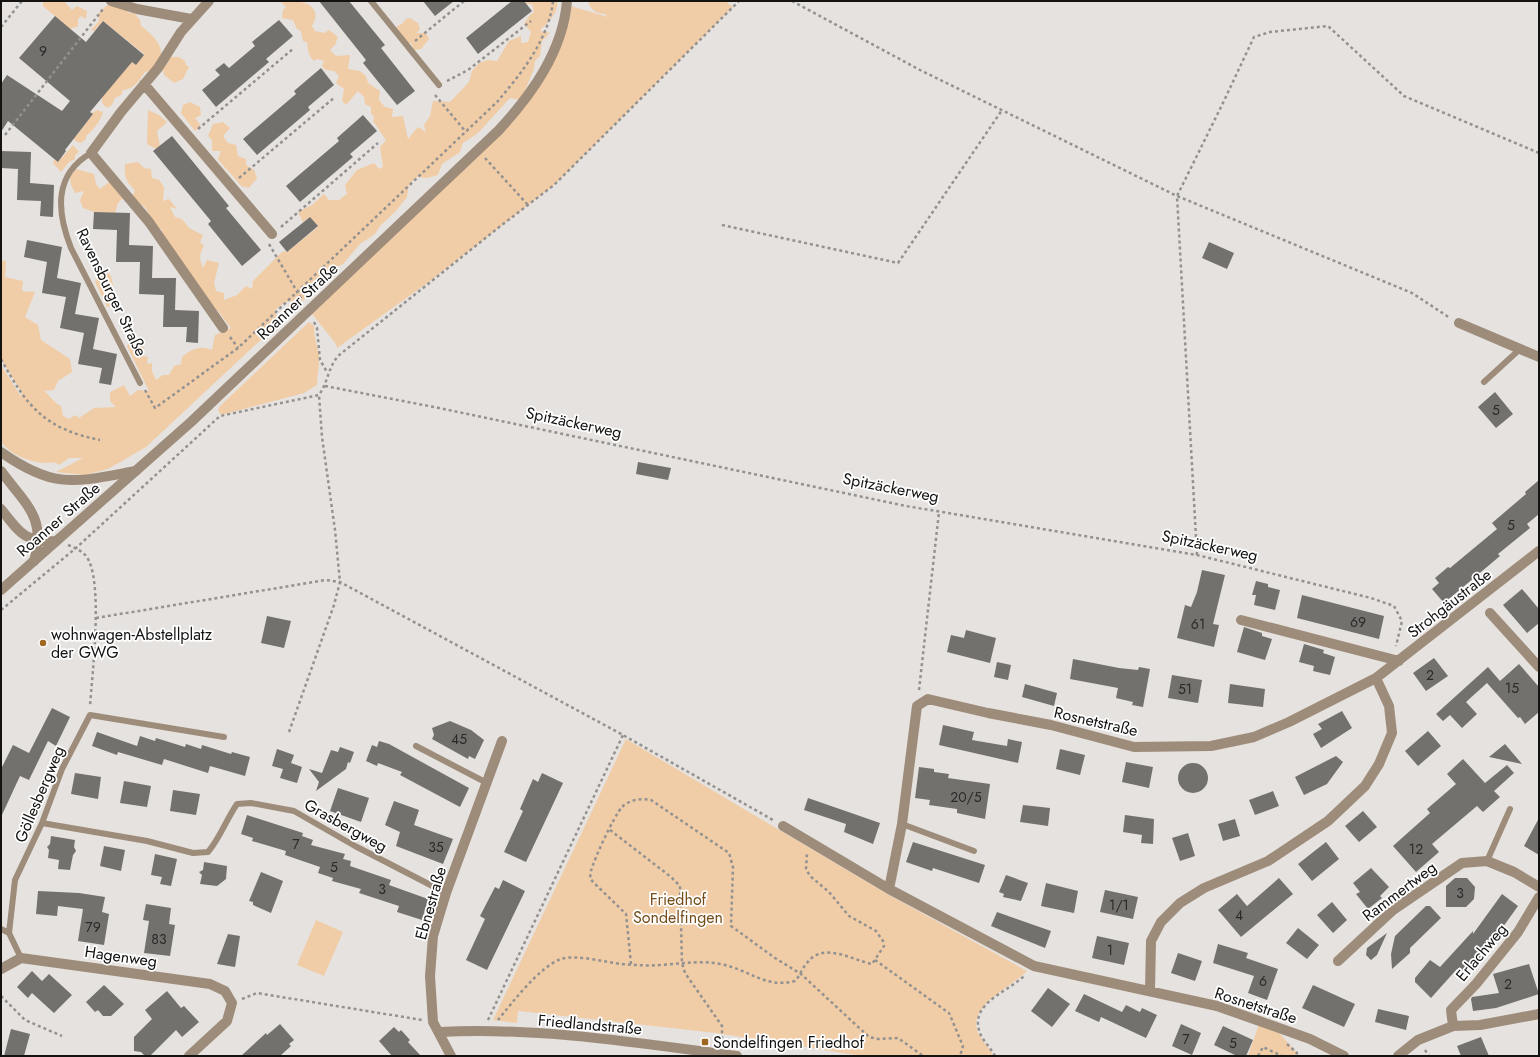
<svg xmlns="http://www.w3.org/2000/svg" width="1540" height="1057" font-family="Jost,sans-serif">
<rect width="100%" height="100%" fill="#e5e2df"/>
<!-- green -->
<path fill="#f1cda7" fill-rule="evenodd" d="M43,1H64L72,10L77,6L87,11L86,19L81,16L78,19V26L70,29L43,6Z
M280,1C293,1 308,0 314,10C317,16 315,20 312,26L315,31L324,33L329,30L338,37L335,45L330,50L336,56L350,55L348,69L360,71L366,76L368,83L380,91L379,100L385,107L393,109L392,117L403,116L408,139L418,127L426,132L424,125L430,116L433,101L450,102L469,82L472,71L479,63L488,60L497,61L509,41L521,36V43L528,42L531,32L524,24L529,16L534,12L532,4H526V1H557C560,13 546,23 540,31L550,33L542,41L540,56L535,61L534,69L521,100L510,98L478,133L463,143L460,152L442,164L438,175L427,178L417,177L409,184L407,197L395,212L381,225L374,235L361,243L343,264L333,269L330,278L313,293L310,292L302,301H294L297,306L146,447L108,469L84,475L56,472L83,458H69L59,465C54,461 50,463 44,463C29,462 10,454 1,442V365L20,395L19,399L22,393L1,359V259L6,262L5,277L23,281L22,291L35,292L25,317L38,325L41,340L70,359L72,372L58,381L54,390L44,391C51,396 53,402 61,406L63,416L69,419L75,415L79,418L94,408L116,407L110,401V392L124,385L130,396L138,390L149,391L127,346L131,339L137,337L144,348L143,356L148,357L147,364L152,363V371L156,380L163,375H169L174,366L181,364L182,357C192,349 200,345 212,350L215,335L231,328L218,311L213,308L163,241L162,230L149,222C149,206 144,206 131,199L135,190C126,182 124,176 125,164L138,162L144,168L151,169L152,178L159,180L164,187L163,201L169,199L177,209L170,207L175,217L182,219L189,228L203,235L200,242L204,246C199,255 199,259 203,268L207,260L219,263L214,283L216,291L224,293V300L237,295L246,286L252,289L253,281L283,251L287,252L318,227L310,217L303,222L298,212L312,205L324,194L329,200H339L347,194L345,185L357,170L374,163L379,169L383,167L380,147L386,140L373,121L374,117L371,113V107L365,104L364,97L358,91L346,105L342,101L344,89L336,83L339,76L334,71L326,70L322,66L324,61L317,59L314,61C308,55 308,50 307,42L303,41L301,31L297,29L293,20L282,18L283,10L286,7ZM293,301L278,316H277L274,311L285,302Z
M588,1H725L733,7L554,185L430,281L337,348L336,344L309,310L478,151L539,80L567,5L608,17L605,14C596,14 590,9 588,1Z
M107,5L125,9L129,13H134L140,20L141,26C150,32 165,46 160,57C159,61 154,66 151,70L145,72C138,81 135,89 123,90L121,95L115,98L112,105L107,108L102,103V97L131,61L136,65L144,54L103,21L94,31L91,30L99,21L98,14Z
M410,18L418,23L420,30L416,33H426L429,39L421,49L414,50L411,43L406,44L399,41L397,26L402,24L406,19Z
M170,57H179L185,61L186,65L189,67L183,79L174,83L164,75L163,68Z
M190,102L200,107L201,115L195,118L201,126L195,131L181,113L183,105Z
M97,110L103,112C101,121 93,130 86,136V139L81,143L77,142L72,137L77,135L93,114L92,113Z
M148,110L159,115L167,122L157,131L160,146L156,149L147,144Z
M223,122L230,128L223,136L228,143L236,145L238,156L246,159V165L254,170L257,178L249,188L241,186C234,176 225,169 218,159L221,151H212V140L208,136L213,124Z
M73,145L79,152L75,155V159L69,162L61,172L53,163L54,159L58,162Z
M76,169L94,174L96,184L100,189L113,179L127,194L118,203L115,213L94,212L83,208L80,200L84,191L75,193L71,185L70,177Z
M105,270L111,276L113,285L108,291L116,305L107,307L95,282L98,274Z
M309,322L314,326C314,337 317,345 319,355C320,365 317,375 317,385L304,393L221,415L218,410L220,406Z
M626,739L887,894L1027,971C1012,987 970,1004 977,1030C980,1038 989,1048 994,1056H862L716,1033L518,1011L517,1023L493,1020Z
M316,920L343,932L324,976L297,965Z
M1260,1021L1272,1025L1297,1053L1296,1056H1248Z"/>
<!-- building -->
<path fill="#73716e" d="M319,1H349L385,45L381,48L415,91L397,105L363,63L366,60Z
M423,1H454L435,16Z
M512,1H524L532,11L478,54L466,38Z
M55,16L86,42L103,21L144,55L136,65L132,62L90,112L93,114L65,150L66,151L58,162L8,121L1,132V84L7,75L62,111L70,101L19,58Z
M279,20L293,36L266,59L269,62L216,107L202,90L220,75L215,70L224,63L229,68L255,46L252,42Z
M321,68L334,85L308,107L310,110L257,155L243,139L296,94L294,91Z
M363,115L377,131L350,154L353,157L300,202L286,186L339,141L337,138Z
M172,136L229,206L226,208L261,250L242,266L208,224L211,221L153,151Z
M1,151L31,152L30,183L54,185L53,217L40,216L41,201L17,200L18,169L1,168Z
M94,212L130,213L129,245L153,246L152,278H176L175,310L199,311L198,343L186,342L187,327H163L164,295L139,294L140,262H116L117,230L93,229Z
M310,217L318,226L287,252L279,242Z
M27,240L62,247L57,278L81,283L75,314L99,318L93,349L117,354L111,385L99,383L102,368L78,364L84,333L60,328L66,297L42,293L47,262L24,257Z
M1209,242L1234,253L1227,269L1202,258Z
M1495,392L1513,414L1496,428L1478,407Z
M638,462L671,468L668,480L636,474Z
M1539,480V514L1527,524L1530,528L1498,554L1500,556L1444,603L1432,589L1439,583L1435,578L1448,567L1450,568L1497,529L1492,523L1526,494L1525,492Z
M1202,570L1225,575L1213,624L1219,625L1214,647L1177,638L1185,605L1191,607L1197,592Z
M1256,581L1268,584V587L1280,590L1275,610L1254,605L1256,595H1252Z
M1522,589L1539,609V623L1527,633L1503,605Z
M1302,595L1384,616L1379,639L1297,618Z
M267,616L291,621L284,648L261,643Z
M1244,627L1262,633V636L1272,639L1265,660L1237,652Z
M966,630L996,638L990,663L947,652L951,635L964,638Z
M1304,644L1324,650L1323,653L1335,657L1330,675L1313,671L1314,666L1299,662Z
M1434,658L1448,676L1426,691L1413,673Z
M1073,659L1119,668L1138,670L1139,667L1150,669L1143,707L1132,705L1133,702L1116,698L1118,688L1070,679Z
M997,662L1011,665L1008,680L994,677Z
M1519,664L1539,687V712L1525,724L1520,717L1518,718L1487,683L1466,702L1477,714L1462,728L1450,715L1443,721L1436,714L1488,667L1500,681Z
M1172,675L1202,680L1198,703L1168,698Z
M1025,684L1057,693L1054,706L1022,697Z
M1230,684L1265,689L1263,707L1228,703Z
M52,708L70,717L56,746L48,741L29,780L20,776L1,817V769L13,745L29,753Z
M1342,711L1352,728L1321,748L1313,734L1322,729L1318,724Z
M450,721L471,730L484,740L475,759L469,756L468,759L432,739L434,735L432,728Z
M943,725L974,732L972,740L1007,746L1008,739L1022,742L1018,763L939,745Z
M1428,731L1441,746L1418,766L1405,751Z
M97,732L137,746L140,736L155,741L156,738L185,747L186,744L201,749L202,745L231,754L232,752L250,757L245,776L210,766L208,773L164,759L162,765L118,752L117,755L92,746Z
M379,741L389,744L469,788L460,807L400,775L402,772L378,763L377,766L366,761L372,745L377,747Z
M1505,744L1522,764L1489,757Z
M340,747L354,752L350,763L348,762L346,769L316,791L319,782L309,769L322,773L331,750L338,752Z
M277,749L294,755L291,763L302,767L297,783L280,778L283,769L272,766Z
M1060,749L1085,755L1080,775L1056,769Z
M1336,756L1343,762L1327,784L1304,795L1295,777Z
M1463,759L1485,783L1507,765L1514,773L1494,791L1500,797L1483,812L1477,806L1432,844L1439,852L1416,872L1393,846L1430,813L1427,809L1456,784L1447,774Z
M1126,762L1153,767L1149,788L1122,782Z
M1178 778a15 15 0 1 1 30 0a15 15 0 1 1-30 0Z
M919,767L934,769V772L949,774L948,778L990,784L985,819L957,813V809L929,805L930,800L915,798Z
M75,773L101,777L98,799L71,794Z
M542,773L563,783L526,862L504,852L523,811L520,809L533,779L538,782Z
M124,781L151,786L147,807L120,803Z
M338,788L369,798L361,822L330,811Z
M173,790L200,794L196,815L170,811Z
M1273,791L1279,806L1255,815L1249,800Z
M808,798L880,823L873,844L844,832L846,824L804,810Z
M394,801L419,810L414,825L453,839L443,864L396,846L400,832L385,825Z
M1023,805L1050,808L1048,826L1020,822Z
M1363,811L1377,827L1359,842L1345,826Z
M247,815L303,833L302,836L313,840L311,845L345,854L343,859L351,861L350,866L391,880L389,885L428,899L422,920L397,912L399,906L359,893L361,889L332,881L333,878L318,873L320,867L285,855L286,851L252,841L253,838L241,834Z
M1125,815L1154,819L1153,844L1141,843L1142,835L1123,832Z
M1539,818V855L1524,846Z
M1235,819L1240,836L1223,841L1218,824Z
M1188,833L1195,856L1180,861L1172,838Z
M51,836L75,840L74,847L76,851L73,855L70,870L58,869L59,860L48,858L49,850L47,847L50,844Z
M913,842L985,865L979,883L933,868L932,871L906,862Z
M1326,842L1339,859L1312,881L1298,864Z
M104,846L125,850L121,871L100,866Z
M155,854L177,859L171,886L160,884L162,877L151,875Z
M204,862L227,866L226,879L217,886L200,884L202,875L199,872L203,870Z
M1371,868L1389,887L1380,896L1382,898L1368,909L1356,894L1360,892L1353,883Z
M261,872L283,881L271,913L253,905V902L249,901Z
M1006,875L1028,883L1021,901L1003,897L1004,894L999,892Z
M1279,878L1293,894L1241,937L1218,910L1237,894L1247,906Z
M1455,878H1467L1475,887L1474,899L1466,907H1446V886Z
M503,880L525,891L487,970L466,960L485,919L480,916L495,887L499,889Z
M1046,883L1078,891L1074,913L1041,906Z
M1105,890L1138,897L1133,919L1100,912Z
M38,891L79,893L105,897L102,912L109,914L104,945L78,941L83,909L58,906L57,916L36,914Z
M1502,894L1518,906L1485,952L1464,975L1457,969L1431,998L1415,982V978L1430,960L1440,967L1473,931V934Z
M1332,902L1347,920L1333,933L1317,915Z
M146,904L171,908L169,924L175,925L170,956L144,953L149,921L143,920Z
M1426,906H1430L1441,918L1410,948V953L1392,969L1391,954L1395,936Z
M997,912L1051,931L1045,948L991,926Z
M1298,928L1319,945L1307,959L1286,943Z
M1387,933L1377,955L1371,960L1366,955L1367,948Z
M228,934L240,936L235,967L217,964Z
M1097,936L1129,943L1124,965L1092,958Z
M1218,944L1248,953L1246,958L1278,969L1267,1000L1248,993L1254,976L1213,963Z
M1178,953L1202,961L1195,981L1171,973Z
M1529,964L1539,994L1496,1008L1473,1011L1471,999L1472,997L1499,993L1493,974Z
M32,971L42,981L49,974L72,995L54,1013L32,993L28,998L17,987Z
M104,985L124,1004L111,1016H103L98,1010L95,1012L86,1002Z
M1313,985L1355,1004L1344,1027L1302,1008Z
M1048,988L1070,1004L1052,1027L1031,1011Z
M167,991L181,1008L184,1006L199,1022L182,1037L176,1030L150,1056H145L141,1052L134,1051V1037L152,1019L145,1010Z
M1084,994L1122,1012L1126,1005L1140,1012L1142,1008L1157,1015L1146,1038L1101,1017L1099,1022L1075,1011Z
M1378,1009L1409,1016L1406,1030L1375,1022Z
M280,1024L294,1040L289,1044L291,1046L280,1056H241L266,1033L267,1035Z
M1181,1024L1201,1033L1192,1055L1172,1046Z
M1223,1026L1253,1040L1246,1056H1237L1214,1045Z
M394,1027L399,1032L401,1030L410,1040L408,1042L421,1056H392L379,1041Z
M11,1029L30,1034L24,1056H4Z
M1481,1037L1489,1056H1461L1457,1046Z"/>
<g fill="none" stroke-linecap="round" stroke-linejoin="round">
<!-- path -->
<path stroke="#949290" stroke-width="2.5" stroke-dasharray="3 3" stroke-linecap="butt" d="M792,1L920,70L1177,196L1412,293L1450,318
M1,27L22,1
M415,41L464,1
M447,81L468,70L531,21
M435,95L466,132
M198,129L294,48
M5,135L103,9
M485,158L528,205
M239,178L335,97
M722,225L898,263L1002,110
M281,227L378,143
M269,244L302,300
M314,322L317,328L320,360L327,372
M230,337L238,348
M1,359C27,407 45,429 100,440
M325,386L439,408L906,506L1197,555L1371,598L1394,606L1402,621L1396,646
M145,390L155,408L238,348L497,102C521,74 549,39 553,1
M68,545C75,548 82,551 86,556C104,578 92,676 90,706
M1197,555L1177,196L1222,105L1254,37L1270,32L1328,26L1404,96L1539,153
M1,610L76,548L220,416L319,395C328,382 328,368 338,356L498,228L554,185L739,1
M96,618L326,580L340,582L623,735L773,820
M919,690L939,512
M289,732L334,605L340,582L335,530L322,437L319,395
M610,830L671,877L680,886L682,963L685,973L722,1026V1044
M875,960L949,1013L963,1046L960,1056
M631,964L626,914L593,882L590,878L591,871C594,859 614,816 622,807C629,800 641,798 651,800L729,853L733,867L731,926L775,958L801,974L869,1037L878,1039L898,1038L923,1056
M1,996L25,1020L62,1036
M242,999L257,993L422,1020
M488,1020L623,735
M498,1020C512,1003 539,967 561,959C576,954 604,962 621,964C634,965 647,966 660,965C681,964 700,960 720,964C749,969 765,989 795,981C800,976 802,968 807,963C823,941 852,960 872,964L884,946L883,941L876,931L849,916L829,892L810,876L806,869L807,853
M1287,1044L1297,1053L1296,1056
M1425,1050L1429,1056
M995,1056C991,1048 981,1039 979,1030C971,1002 1010,991 1025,975
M1258,1056L1263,1047L1282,1056"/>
<!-- service -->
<path stroke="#9e8c7a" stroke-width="6" d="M371,1L439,85
M91,153C53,175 57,212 71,248L140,383
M1484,382L1520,349
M416,746L487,783
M42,823L147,841L193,853L208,852C220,838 226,820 237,804L251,803L294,811L355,846L446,893
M902,824L974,851
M1487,861L1510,809
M1,929L9,933L21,958
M9,933L15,880L42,823L62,769L90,715L224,737"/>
<!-- minor -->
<path stroke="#9e8c7a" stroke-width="10" d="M111,1L137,9L191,19
M209,1L181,32L158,68L121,112L91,153L149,222L223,328
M144,84L272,234
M1459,323L1539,357
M1,452C55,490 75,482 136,471
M1,471C25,504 47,517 34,561
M1,509C19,532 25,543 56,541
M1490,613L1539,667
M1241,620L1399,661
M783,826L889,889L902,824L917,706L928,699L988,713L1051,725L1134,747L1211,746L1254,737L1289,722L1376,678L1539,551
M889,889L1034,966L1217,1006L1310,1039L1344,1056
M1338,961L1393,910L1462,863L1487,861L1514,872L1539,887
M1,969L21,958L210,984L225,991L232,1003L227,1021L189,1056
M1150,990L1151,941L1161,922L1180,903L1204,888L1268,861L1328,821L1365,786L1379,764L1392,733L1389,706L1376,678
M1453,1026L1451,1010L1476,984L1518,932L1539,897
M440,1032C539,1027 639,1043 737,1056
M451,1056L433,1022L430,976L433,936L446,893L502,741
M1398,1056L1418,1040L1453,1026L1480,1025L1539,1014"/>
<!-- tertiary -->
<path stroke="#9e8c7a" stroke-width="10" d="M1,590L191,422L499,130C532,94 563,51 567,1"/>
</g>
<!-- markers -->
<g fill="#9e6821" stroke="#fff" stroke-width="1.5">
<circle cx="43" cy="643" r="4"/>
<rect x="701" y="1038" width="8" height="8" rx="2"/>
</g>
<g text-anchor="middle" stroke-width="3.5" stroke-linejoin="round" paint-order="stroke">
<!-- number labels -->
<g font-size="14" fill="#2c2a29">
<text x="43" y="56">9</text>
<text x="1496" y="415">5</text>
<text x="1511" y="530">5</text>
<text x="1358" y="627">69</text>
<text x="1198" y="629">61</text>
<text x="1430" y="680">2</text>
<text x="1512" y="693">15</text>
<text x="1185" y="694">51</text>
<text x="459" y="744">45</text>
<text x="966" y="802">20/5</text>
<text x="296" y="849">7</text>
<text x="436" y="852">35</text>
<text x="1416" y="854">12</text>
<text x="334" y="872">5</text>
<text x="382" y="894">3</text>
<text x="1460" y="898">3</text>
<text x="1119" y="910">1/1</text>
<text x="1239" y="920">4</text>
<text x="93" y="932">79</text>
<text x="159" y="944">83</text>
<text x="1110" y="955">1</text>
<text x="1263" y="986">6</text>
<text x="1508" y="989">2</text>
<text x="1186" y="1044">7</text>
<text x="1233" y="1048">5</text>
</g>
<!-- street labels -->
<g font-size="16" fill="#141312" stroke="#fff">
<text transform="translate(112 292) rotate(64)" y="6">Ravensburger Straße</text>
<text transform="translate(297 301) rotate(-43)" y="6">Roanner Straße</text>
<text transform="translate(574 422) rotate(12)" y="6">Spitzäckerweg</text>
<text transform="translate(891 487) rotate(11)" y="6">Spitzäckerweg</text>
<text transform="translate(58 519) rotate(-41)" y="6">Roanner Straße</text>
<text transform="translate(1210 545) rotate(12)" y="6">Spitzäckerweg</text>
<text transform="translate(1449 603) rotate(-38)" y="6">Strohgäustraße</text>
<text transform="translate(1096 721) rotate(13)" y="6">Rosnetstraße</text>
<text transform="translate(39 794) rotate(-67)" y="6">Göllesbergweg</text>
<text transform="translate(346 825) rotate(29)" y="6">Grasbergweg</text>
<text transform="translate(1399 891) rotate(-37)" y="6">Rammertweg</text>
<text transform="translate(430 903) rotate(-74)" y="6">Ebnestraße</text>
<text transform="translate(1481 952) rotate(-50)" y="6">Erlachweg</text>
<text transform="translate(121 956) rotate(8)" y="6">Hagenweg</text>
<text transform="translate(1256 1005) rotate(18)" y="6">Rosnetstraße</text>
<text transform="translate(590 1024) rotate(5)" y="6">Friedlandstraße</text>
</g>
<!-- poi labels -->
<g font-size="16" fill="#141312" stroke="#fff" text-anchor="start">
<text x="51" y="640">wohnwagen-Abstellplatz<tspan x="51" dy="18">der GWG</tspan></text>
<text x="713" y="1048">Sondelfingen Friedhof</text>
</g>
<!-- park labels -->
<g font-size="16" fill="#754d1a" stroke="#fff">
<text x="678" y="905">Friedhof<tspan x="678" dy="18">Sondelfingen</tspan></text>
</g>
</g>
<!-- border -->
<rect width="1540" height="1057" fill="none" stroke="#141312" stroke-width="4"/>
</svg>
